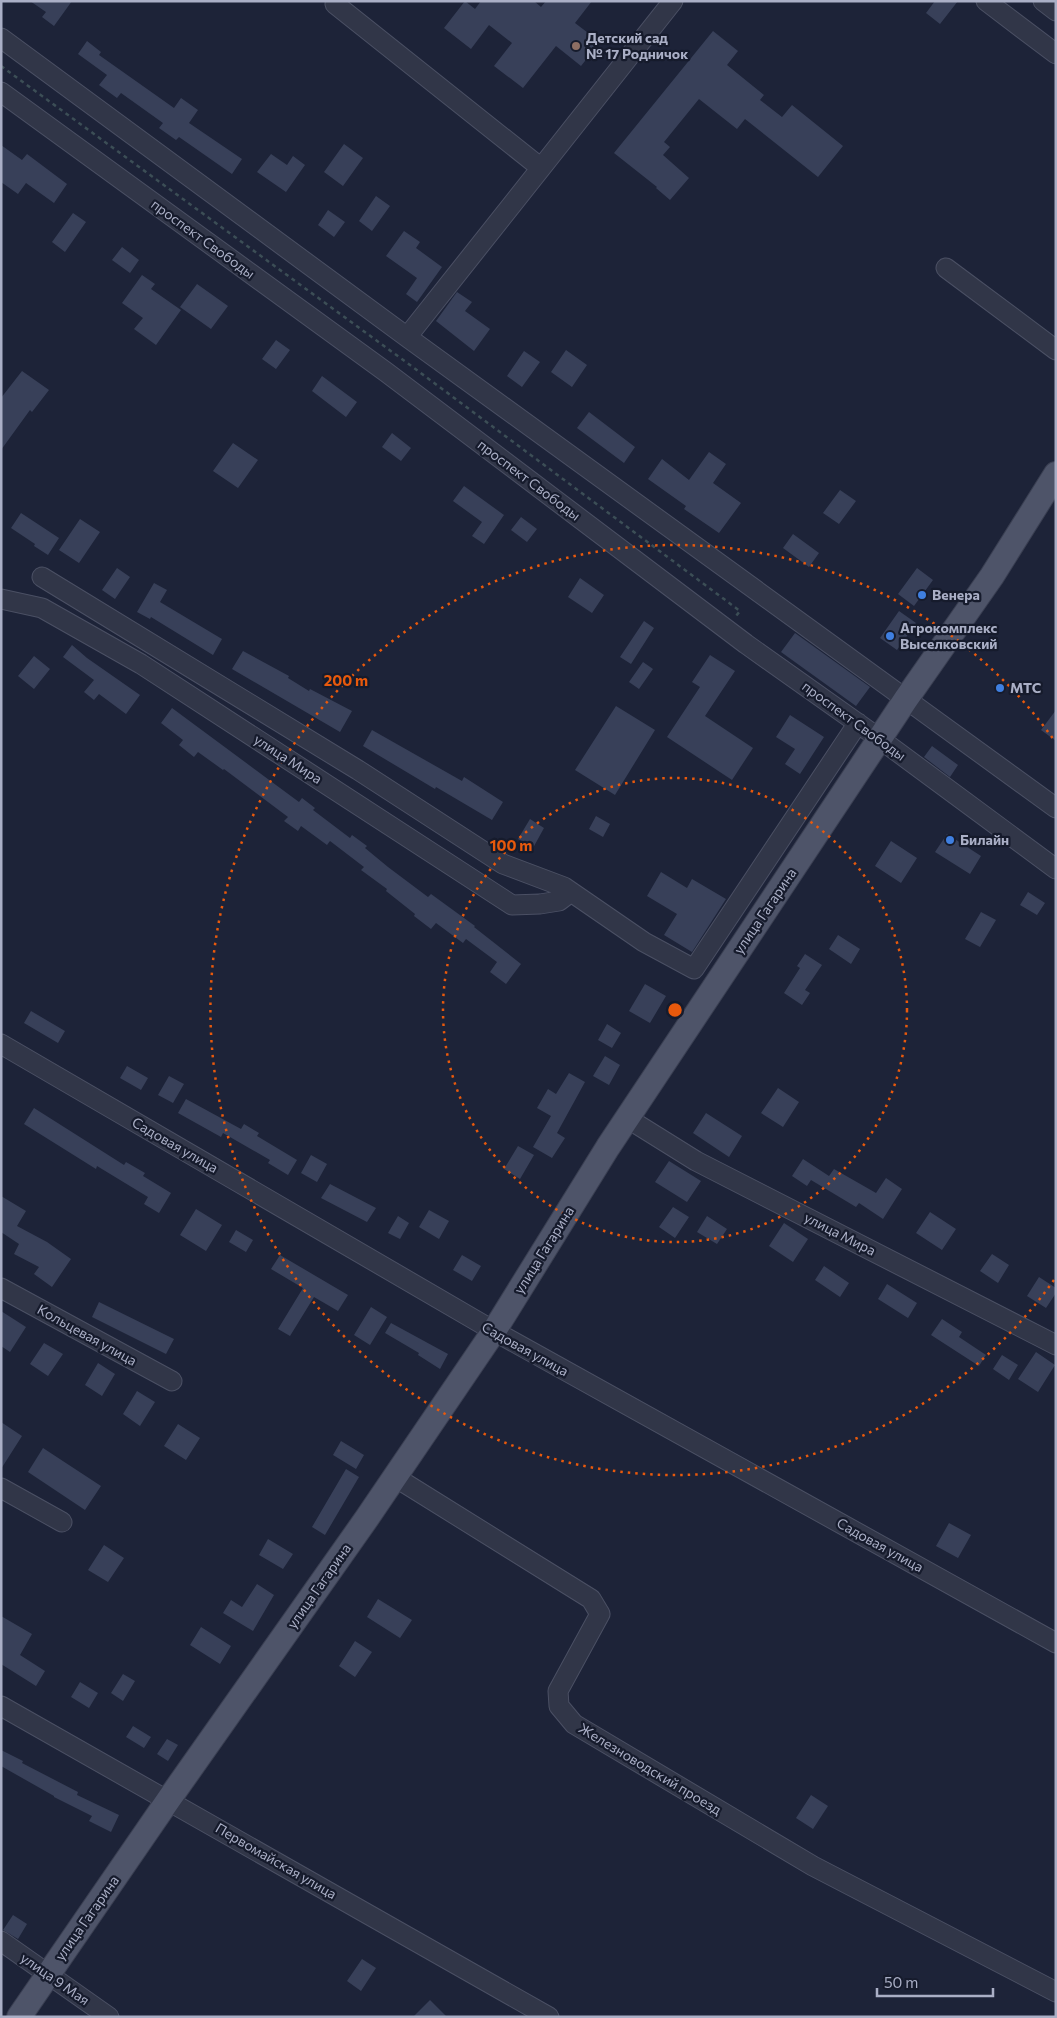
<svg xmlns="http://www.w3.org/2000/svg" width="1057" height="2018" font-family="Commissioner,sans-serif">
<rect width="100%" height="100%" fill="#1d2338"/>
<!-- building -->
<path fill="#384059" d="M30,1H72L54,26L42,17L46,12Z
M465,1L475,9L481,1H534L541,7L546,1H592L575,23L600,42L581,66L556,46L523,88L494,66L512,43L489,25L471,49L444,28Z
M935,1H958L940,24L926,13Z
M713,31L738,51L727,65L764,95L760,100L782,117L792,105L843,146L818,177L745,119L737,129L699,99L664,142L670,147L663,155L689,178L670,200L656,188L657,187L614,153Z
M87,41L101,52L99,55L174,108L181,98L198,110L189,123L242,159L232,174L179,137L176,140L159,128L163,123L121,93L117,98L99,85L107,75L78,54Z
M344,144L363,158L343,186L324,172Z
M1,145L22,160L27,154L67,184L54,203L26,183L18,194L1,182Z
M271,154L287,165L293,156L305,165L286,192L257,172Z
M376,196L390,206L372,231L359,221Z
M328,210L345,222L334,237L318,225Z
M73,213L86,222L65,252L52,242Z
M404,231L420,242L416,248L442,267L417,302L406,294L417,278L386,256Z
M122,247L139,260L130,273L112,260Z
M142,275L155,284L151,289L181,310L156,345L134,329L143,318L122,303Z
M197,284L228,306L211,329L180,307Z
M457,292L472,302L465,311L490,329L474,351L436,321Z
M276,340L290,350L276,369L262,359Z
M566,350L587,365L572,387L551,372Z
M524,351L540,362L522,387L507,376Z
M22,371L49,390L32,412L30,410L1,450V398Z
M322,376L357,402L346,417L312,391Z
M589,412L635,447L624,463L577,428Z
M392,433L411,448L401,461L382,447Z
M233,443L258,460L238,488L213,471Z
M709,452L726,464L713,483L741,503L719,533L684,509L686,506L648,479L662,459L689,480Z
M464,486L504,515L484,544L472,536L482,522L453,501Z
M840,490L856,501L839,524L823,513Z
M21,513L59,538L48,555L34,546L35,544L11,528Z
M521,517L537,529L527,542L511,530Z
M80,519L100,532L79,563L59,550Z
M793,534L819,553L809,567L783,548Z
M117,568L130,577L115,599L102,590Z
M917,568L933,580L914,606L898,594Z
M580,578L604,595L592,613L568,597Z
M154,583L167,590L160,602L222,639L213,655L151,617L150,619L137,612Z
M899,611L916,623L897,650L880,638Z
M644,621L654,628L631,664L620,657Z
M795,633L870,687L856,706L781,652Z
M72,645L87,658L140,695L126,714L99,694L94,700L84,692L94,680L63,657Z
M243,651L289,676L288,678L309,691L310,689L352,711L340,732L232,669Z
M710,655L735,671L705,716L753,748L732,780L667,737L700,687L692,682Z
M34,656L50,669L34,689L18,676Z
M643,662L653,669L639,689L629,682Z
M616,706L655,730L615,795L575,770Z
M172,708L299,802L302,798L315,808L313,810L350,838L352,835L367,846L365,848L388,867L428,897L431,894L475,926L474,927L521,964L506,984L490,972L497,962L466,939L463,943L436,923L431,929L414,916L415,914L386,891L387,889L361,870L364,867L330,841L327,845L301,826L298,831L284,821L288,817L224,769L223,770L198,752L194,757L179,745L183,740L161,723Z
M1056,710V741L1041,730Z
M790,715L824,737L800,774L785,764L795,749L776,737Z
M372,730L462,781L464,777L503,802L492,820L436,787L435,789L363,746Z
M932,746L958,765L950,777L924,757Z
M596,816L610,824L603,837L589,829Z
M530,819L544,828L533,848L518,839Z
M947,834L981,856L970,874L935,852Z
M891,841L917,858L901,883L875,866Z
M661,872L687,888L692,879L726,899L692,952L664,935L677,914L647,896Z
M1028,892L1045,903L1037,915L1020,905Z
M981,912L996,920L980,947L965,939Z
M838,935L860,949L851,964L829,949Z
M805,954L822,965L805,990L810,993L802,1005L784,993L800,968L797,966Z
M645,984L666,996L650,1023L629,1011Z
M31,1011L65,1031L58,1043L24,1023Z
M607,1024L621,1033L612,1048L598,1040Z
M605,1056L620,1065L609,1085L593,1076Z
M127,1066L148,1078L141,1090L120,1078Z
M569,1073L585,1082L557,1133L565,1138L552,1158L533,1147L551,1116L537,1108L548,1089L556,1094Z
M169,1076L184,1084L173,1103L158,1095Z
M778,1088L799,1102L783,1127L761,1113Z
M186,1099L241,1129L244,1124L259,1133L257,1136L297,1160L288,1175L268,1163L270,1160L223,1133L221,1137L178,1113Z
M34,1108L124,1165L126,1162L145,1173L143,1176L171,1193L159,1213L144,1204L148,1197L97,1166L96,1169L24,1124Z
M706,1113L742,1136L729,1157L693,1133Z
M518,1146L534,1155L520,1179L504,1169Z
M311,1155L327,1164L317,1182L301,1173Z
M803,1159L829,1176L834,1169L876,1193L886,1178L902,1189L883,1219L859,1203L856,1207L811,1180L807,1186L792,1176Z
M669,1161L701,1181L687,1202L655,1182Z
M330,1184L376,1208L367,1222L321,1198Z
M1,1196L26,1211L17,1226L47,1242L71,1259L52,1287L34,1274L39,1267L14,1254L19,1244L1,1232Z
M673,1207L689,1217L675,1238L659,1227Z
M196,1209L222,1225L206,1251L180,1235Z
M429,1210L449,1221L439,1239L419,1227Z
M930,1212L956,1229L942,1250L916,1233Z
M398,1216L409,1223L400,1239L388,1233Z
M707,1216L727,1229L717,1244L697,1232Z
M784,1223L808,1239L793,1262L769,1246Z
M236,1230L253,1240L246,1252L229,1242Z
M992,1254L1009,1265L998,1283L980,1271Z
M280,1255L348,1295L338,1311L314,1297L290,1336L278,1329L303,1288L271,1269Z
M462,1255L481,1266L472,1281L453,1270Z
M824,1266L849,1283L840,1297L815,1280Z
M1039,1277L1056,1288V1293L1046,1308L1027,1296Z
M887,1284L917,1303L908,1318L878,1299Z
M99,1302L174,1339L166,1354L92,1317Z
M371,1307L387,1317L370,1345L354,1335Z
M1,1311L26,1327L10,1352L1,1346Z
M942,1319L962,1332L959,1337L986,1355L979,1366L931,1335Z
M391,1323L448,1354L440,1369L418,1355L419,1353L385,1333Z
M44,1343L63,1354L48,1376L30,1364Z
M1036,1352L1055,1365L1038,1392L1018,1379Z
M1002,1355L1018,1365L1009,1380L993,1369Z
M98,1363L115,1374L102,1396L85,1385Z
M137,1391L155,1402L140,1426L123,1414Z
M1,1422L22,1436L1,1469Z
M178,1424L200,1438L186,1460L164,1446Z
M341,1441L364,1455L356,1469L333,1455Z
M43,1448L101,1486L85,1510L28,1472Z
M346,1469L359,1477L325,1535L312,1527Z
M949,1523L971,1535L958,1558L936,1546Z
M268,1539L293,1554L283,1569L259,1555Z
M104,1545L124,1558L108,1582L88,1570Z
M257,1584L274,1595L253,1631L223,1613L231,1600L242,1607Z
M378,1599L412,1620L400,1638L367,1617Z
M1,1616L32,1634L20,1655L45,1671L36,1686L1,1664Z
M201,1627L231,1646L220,1664L190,1645Z
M355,1641L372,1652L355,1677L339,1666Z
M123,1674L135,1681L123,1701L111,1693Z
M80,1682L98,1693L89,1708L71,1697Z
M133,1726L151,1737L144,1748L126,1737Z
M167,1739L178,1745L168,1761L157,1754Z
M1,1750L23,1761L22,1763L78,1792L77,1795L119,1815L111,1832L89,1821L92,1816L54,1797V1796L1,1766Z
M811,1795L828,1806L813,1829L796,1818Z
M13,1915L27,1924L18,1939L3,1930Z
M362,1959L376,1968L361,1991L347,1981Z
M430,2000L447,2017H413Z"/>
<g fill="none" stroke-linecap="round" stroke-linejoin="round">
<defs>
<path id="minor" d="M986,1L1056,54
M1043,1L1056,11
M335,4L541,168L407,337
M1,38L407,337L1056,808
M1,92L386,372L746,644L880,739L1056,869
M541,168L673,1
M946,268L1056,350
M42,577L358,770L503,864L564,887L644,942L694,969L858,723
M1,599L42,608L141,664L512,905L540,904L559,901L571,892
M1,1044L494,1331L1056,1643
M627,1118L696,1161L1056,1345
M1,1288L172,1381
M395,1477L591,1599L600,1614L558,1691L559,1706L574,1724L813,1866L1056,1992
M1,1488L62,1522
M1,1706L549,2017
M1,1941L109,2017"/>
<path id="major" d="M19,2017L169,1799L367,1518L494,1331L608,1147L906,699L992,576L1056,474"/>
</defs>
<!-- minor casing -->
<use href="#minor" stroke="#4b5064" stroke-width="21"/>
<!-- major casing -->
<use href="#major" stroke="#3a3f52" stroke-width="26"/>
<!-- path -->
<path stroke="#3c4e56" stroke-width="2.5" stroke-dasharray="4 4" stroke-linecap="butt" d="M1,66L410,365L740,611L736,616"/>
<!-- minor -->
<use href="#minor" stroke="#313648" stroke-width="19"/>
<!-- major -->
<use href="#major" stroke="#4e5469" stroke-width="24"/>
</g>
<!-- distance rings -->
<g fill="none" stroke="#e8590c" stroke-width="2.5" stroke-dasharray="2.5 5">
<circle cx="675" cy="1010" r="232"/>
<path d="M1054 1280A465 465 0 1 1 1054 740"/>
</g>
<!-- markers -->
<circle fill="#8d6e63" stroke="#161b2c" stroke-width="2" cx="576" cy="46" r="5"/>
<g fill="#3f7fe0" stroke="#161b2c" stroke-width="2">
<circle cx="922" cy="595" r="5"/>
<circle cx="890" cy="636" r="5"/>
<circle cx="1000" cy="688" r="5"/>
<circle cx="950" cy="840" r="5"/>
</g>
<g text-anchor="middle" stroke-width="4.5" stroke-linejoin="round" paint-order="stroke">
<!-- poi labels -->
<g font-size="14" font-weight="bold" fill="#aaafc6" stroke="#161b2c" text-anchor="start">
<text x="586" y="43">Детский сад<tspan x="586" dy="16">№ 17 Родничок</tspan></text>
<text x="932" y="600">Венера</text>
<text x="900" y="633">Агрокомплекс<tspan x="900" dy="16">Выселковский</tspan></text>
<text x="1010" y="693">МТС</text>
<text x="960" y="845">Билайн</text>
</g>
<!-- street labels -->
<g font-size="14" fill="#aaafc6" stroke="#161b2c">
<text transform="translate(203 239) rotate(36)" y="5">проспект Свободы</text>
<text transform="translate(529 480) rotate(37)" y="5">проспект Свободы</text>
<text transform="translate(854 721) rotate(36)" y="5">проспект Свободы</text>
<text transform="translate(288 759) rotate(33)" y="5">улица Мира</text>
<text transform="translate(765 911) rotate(-56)" y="5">улица Гагарина</text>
<text transform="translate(175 1145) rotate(30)" y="5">Садовая улица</text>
<text transform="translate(840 1234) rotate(27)" y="5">улица Мира</text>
<text transform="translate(544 1250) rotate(-58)" y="5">улица Гагарина</text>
<text transform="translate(87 1335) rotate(29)" y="5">Кольцевая улица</text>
<text transform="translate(525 1349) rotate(29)" y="5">Садовая улица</text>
<text transform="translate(880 1545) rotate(29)" y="5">Садовая улица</text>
<text transform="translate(319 1586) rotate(-55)" y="5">улица Гагарина</text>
<text transform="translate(650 1769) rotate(31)" y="5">Железноводский проезд</text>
<text transform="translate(276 1861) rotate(30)" y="5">Первомайская улица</text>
<text transform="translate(87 1918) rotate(-55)" y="5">улица Гагарина</text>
<text transform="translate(55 1979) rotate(35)" y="5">улица 9 Мая</text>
</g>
</g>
<circle cx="675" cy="1010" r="8" fill="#e8590c" stroke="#161b2c" stroke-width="2.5"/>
<g font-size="15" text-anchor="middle" font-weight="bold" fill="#e8590c" stroke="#161b2c" stroke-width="4.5" stroke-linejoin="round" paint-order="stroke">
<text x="346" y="686">200 m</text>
<text x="511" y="851">100 m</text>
</g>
<!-- border -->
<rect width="1057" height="2018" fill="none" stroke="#aaafc6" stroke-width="5"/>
<!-- scale -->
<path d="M877 1988v8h116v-8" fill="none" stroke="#aaafc6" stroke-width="2.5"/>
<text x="884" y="1988" font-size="15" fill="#aaafc6" stroke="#161b2c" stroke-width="4" paint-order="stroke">50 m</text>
</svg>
